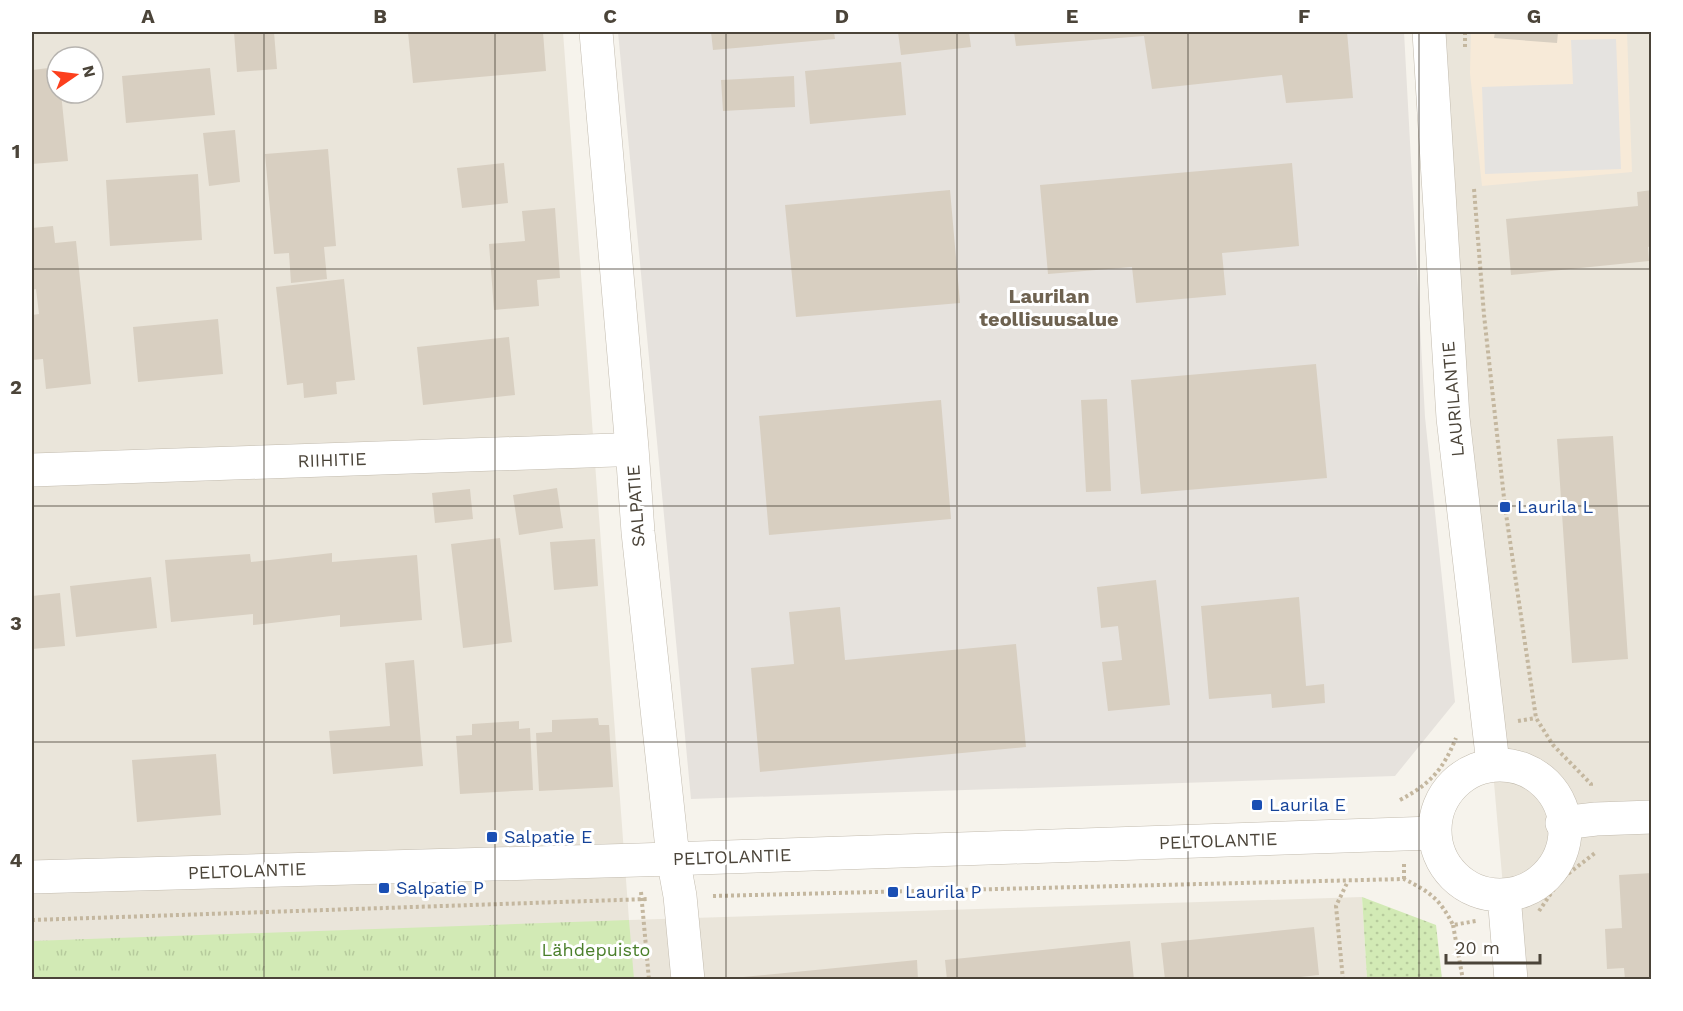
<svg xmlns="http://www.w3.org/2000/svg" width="1683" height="1011" font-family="'Work Sans',sans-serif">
<defs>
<pattern id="grass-dots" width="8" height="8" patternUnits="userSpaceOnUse" patternTransform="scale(1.5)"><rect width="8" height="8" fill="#d2eab5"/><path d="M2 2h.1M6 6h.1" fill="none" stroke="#b6ca9c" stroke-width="1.8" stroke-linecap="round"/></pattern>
<pattern id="park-tufts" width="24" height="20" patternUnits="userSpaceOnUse" patternTransform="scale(1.5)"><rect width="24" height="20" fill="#d2eab5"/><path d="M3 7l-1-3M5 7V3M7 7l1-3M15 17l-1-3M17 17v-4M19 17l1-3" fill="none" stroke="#b6ca9c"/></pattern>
</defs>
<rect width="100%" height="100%" fill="#f6f3ec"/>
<!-- residential -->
<path fill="#eae5da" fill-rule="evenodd" d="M32,32H563L629,920L1362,897L1367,979H32ZM57,57H93V93H57Z
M1429,32H1651V979H1511Z"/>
<!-- commercial -->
<path fill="#f7ead8" d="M1471,32H1627L1632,172L1482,186L1470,73Z"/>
<!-- industrial -->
<path fill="#e6e2dd" d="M618,32H1404L1425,417L1455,702L1395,776L691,799Z"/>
<!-- grass -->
<path fill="url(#grass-dots)" d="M1362,897L1436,925L1442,979H1367Z"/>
<!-- park -->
<path fill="url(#park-tufts)" d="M629,920L634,979H32V941Z"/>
<!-- parking -->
<path fill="#e5e3e0" d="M1616,39L1621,169L1485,174L1482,87L1573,84L1571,40Z"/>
<!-- building -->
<path fill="#d8cfc1" d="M234,32H274L277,69L237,72Z
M408,32H543L546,71L413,83Z
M711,32H834L835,39L713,50Z
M898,32H969L971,47L901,55Z
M1014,32H1347L1353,98L1286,103L1282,75L1152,89L1144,36L1016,46Z
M1495,32H1558L1557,43L1494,38Z
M901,62L906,115L810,124L805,71Z
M57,67V93H61L68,161L32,164V70Z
M210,68L215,115L126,123L122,76Z
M794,76L795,107L723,111L721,80Z
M235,130L240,182L209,186L203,133Z
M328,149L336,246L324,247L327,279L291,283L289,253L274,254L265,154Z
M504,163L508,203L462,208L457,168Z
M1292,163L1299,246L1222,253L1226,295L1136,303L1132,267L1048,274L1040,185Z
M198,174L202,240L110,246L106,180Z
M950,190L960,303L796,317L785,205Z
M1652,190V246L1648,247L1649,261L1511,275L1506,219L1638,206L1637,192Z
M555,208L560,278L537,280L539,306L494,310L489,244L525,241L522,211Z
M53,226L55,243L76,241L91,384L46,389L43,359L32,360V315L39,314L36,289L32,290V228Z
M344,279L355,380L336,382L337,394L304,398L303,383L287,385L276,287Z
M218,319L223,374L138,382L133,327Z
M509,337L515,395L423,405L417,347Z
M1316,364L1327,478L1141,494L1131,380Z
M1107,399L1111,491L1086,492L1081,400Z
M941,400L951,519L769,535L759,416Z
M1613,436L1628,659L1572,663L1557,439Z
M557,488L563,528L519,535L513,495Z
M470,489L473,519L435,523L432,493Z
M500,538L512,642L463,648L451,544Z
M595,539L598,586L554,590L550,542Z
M332,553V562L417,555L422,620L340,627V615L253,625V614L171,622L165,560L250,554L251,562Z
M151,577L157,628L76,637L70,586Z
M1156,580L1170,705L1108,711L1102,662L1122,660L1118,626L1101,628L1097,587Z
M60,593L65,646L32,649V596Z
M1299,597L1306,686L1324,684L1325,703L1272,708L1271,694L1209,699L1201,606Z
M840,607L845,660L1016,644L1026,747L760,772L751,668L794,664L789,612Z
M414,660L423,766L333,774L329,731L390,726L385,663Z
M598,718L599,725H609L613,787L539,791L536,733L552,732V720Z
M519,721V729L530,728L533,790L460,794L456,736L472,735V724Z
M216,754L221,815L137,822L132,760Z
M1652,873V980H1625L1624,968L1607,969L1605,929L1622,928L1619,875Z
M1314,927L1319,975L1272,980H1165L1161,943Z
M1130,941L1134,980H947L945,960Z
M917,960L918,980H733V978Z"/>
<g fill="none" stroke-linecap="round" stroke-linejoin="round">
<defs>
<path id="minor" d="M596,32L632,448L638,532L673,858L680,896L688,980
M32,470L615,450L632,448
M1562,823L1596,819L1652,817
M32,877L639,860L1433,833"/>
<path id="tertiary" d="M1429,32L1453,418L1493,764
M1435 830a65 65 0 1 1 130 0a65 65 0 1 1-130 0Z
M1504,895L1511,980"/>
</defs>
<!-- minor casing -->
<use href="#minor" stroke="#c2bbae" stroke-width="34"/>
<!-- tertiary casing -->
<use href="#tertiary" stroke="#c2bbae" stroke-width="34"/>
<!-- path -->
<path stroke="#c4b79f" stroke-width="4" stroke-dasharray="3 3" stroke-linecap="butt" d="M1465,47V32
M1474,189L1484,315L1505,507L1536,718L1553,745L1591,784V787
M1518,721L1536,718
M1400,800C1430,784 1443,770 1456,738
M1404,864V879
M641,892L649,980
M713,896L1404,879C1430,892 1440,899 1453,925L1476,921
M1539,911L1560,880L1595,853
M32,920L648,899
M1453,925L1463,980
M1343,980L1336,906L1348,881"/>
<!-- minor -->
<use href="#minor" stroke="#fff" stroke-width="33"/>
<!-- tertiary -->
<use href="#tertiary" stroke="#fff" stroke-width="33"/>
</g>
<!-- grid -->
<path fill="none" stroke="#4b4439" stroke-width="1.5" stroke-opacity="0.55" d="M264,32V980M495,32V980M726,32V980M957,32V980M1188,32V980M1419,32V980M32,269H1652M32,506H1652M32,742H1652"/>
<!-- markers -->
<g fill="#1a4fb4" stroke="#fff" stroke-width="2">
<rect x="1499" y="501" width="12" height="12" rx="3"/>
<rect x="1251" y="799" width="12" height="12" rx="3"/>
<rect x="486" y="831" width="12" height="12" rx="3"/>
<rect x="378" y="882" width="12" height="12" rx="3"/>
<rect x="887" y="886" width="12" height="12" rx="3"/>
</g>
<g text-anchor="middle" stroke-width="6" stroke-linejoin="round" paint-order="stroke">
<!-- street labels -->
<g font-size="18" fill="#4b4439" stroke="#fff">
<text transform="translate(1453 399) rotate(-95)" y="6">LAURILANTIE</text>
<text transform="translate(332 460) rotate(-2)" y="6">RIIHITIE</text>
<text transform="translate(636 506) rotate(-94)" y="6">SALPATIE</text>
<text transform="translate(1218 841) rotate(-2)" y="6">PELTOLANTIE</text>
<text transform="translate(732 857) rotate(-2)" y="6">PELTOLANTIE</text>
<text transform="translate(247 871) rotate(-2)" y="6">PELTOLANTIE</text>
</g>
<!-- transit labels -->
<g font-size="18" fill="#164399" stroke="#fff" text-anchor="start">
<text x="1517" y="513">Laurila L</text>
<text x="1269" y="811">Laurila E</text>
<text x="504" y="843">Salpatie E</text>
<text x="396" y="894">Salpatie P</text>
<text x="905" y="898">Laurila P</text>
</g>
<!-- park labels -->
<g font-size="18" fill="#4a7f2a" stroke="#fff">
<text x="596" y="956">Lähdepuisto</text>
</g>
<!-- neighbourhood labels -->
<g font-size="20" font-weight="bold" fill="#6e6250" stroke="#fff">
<text x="1049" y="303">Laurilan<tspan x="1049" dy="23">teollisuusalue</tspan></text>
</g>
</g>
<!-- border -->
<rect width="1683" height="1011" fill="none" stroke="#ffffff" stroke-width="66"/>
<!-- north arrow -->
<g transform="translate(75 75) rotate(76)"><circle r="28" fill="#ffffff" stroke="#b7b4b0" stroke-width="1.5"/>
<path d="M0-4.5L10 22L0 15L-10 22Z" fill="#fc3f1d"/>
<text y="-9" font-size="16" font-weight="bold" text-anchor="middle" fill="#4b4439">N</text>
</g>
<!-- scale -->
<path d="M1446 954v9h94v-9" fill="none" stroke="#4b4439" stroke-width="3"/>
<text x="1455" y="954" font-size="18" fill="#4b4439" stroke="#ffffff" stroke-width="4.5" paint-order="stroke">20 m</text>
<rect x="33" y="33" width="1617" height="945" fill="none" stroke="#4b4439" stroke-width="2"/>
<g font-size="20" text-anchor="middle" font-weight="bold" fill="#4b4439">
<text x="148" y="23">A</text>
<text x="380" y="23">B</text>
<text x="610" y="23">C</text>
<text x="842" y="23">D</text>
<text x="1072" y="23">E</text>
<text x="1304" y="23">F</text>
<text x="1534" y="23">G</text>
<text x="16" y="158">1</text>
<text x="16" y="394">2</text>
<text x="16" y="630">3</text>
<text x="16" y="867">4</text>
</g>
</svg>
